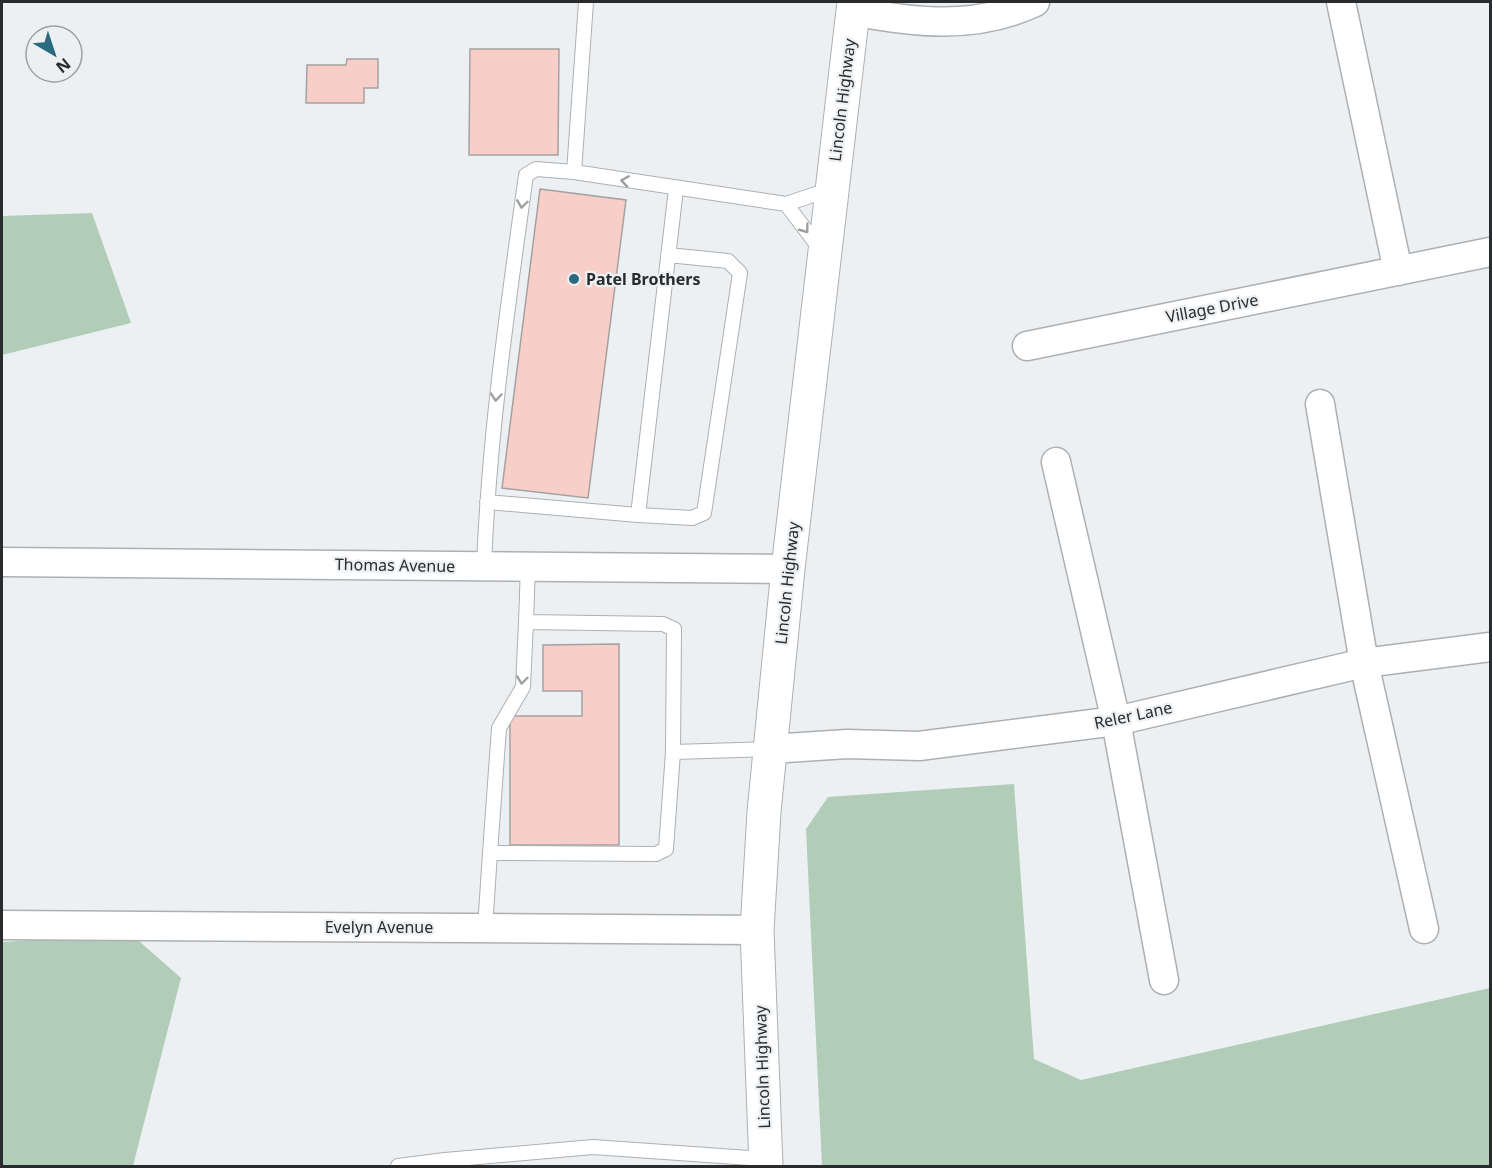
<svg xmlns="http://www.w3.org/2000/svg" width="1492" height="1168" font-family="'Noto Sans',sans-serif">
<rect width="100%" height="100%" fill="#ecf0f3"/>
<!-- green -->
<path fill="#b1cdb8" d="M92,213L131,323L2,355V216Z
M1014,784L1034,1059L1081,1080L1490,988V1166H822L806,829L828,797Z
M131,934L181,978L133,1166H2V942Z"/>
<!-- building -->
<path fill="#f8cec9" stroke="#a6a1a1" stroke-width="1.5" d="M470,49H559L558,155H469Z
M347,59H378V88H364V103H306L307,65H346Z
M540,189L626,200L588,498L502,488Z
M619,644V845H510V716H582V691H543V645Z"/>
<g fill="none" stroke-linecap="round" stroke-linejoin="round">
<defs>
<path id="service" d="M574,172L586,2
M786,204L821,250
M487,502L638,515L676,189
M638,515L692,518L704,513L740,273L728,261L668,255
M484,566C489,434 508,305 526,175L536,169L574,172L786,204L831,189
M528,566L526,622L663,624L674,629L673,752L771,749
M490,853L499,728L523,687L526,622
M485,928L490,853L656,854L666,849L673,752
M398,1166L445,1160L593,1147L765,1159"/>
<path id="minor" d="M1341,2L1398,271
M853,11C914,23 976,30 1035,2
M1027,346L1490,252
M1320,404L1364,663L1424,929
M1056,462L1116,721L1164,980
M2,562L788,569
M771,749L847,744L919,746L1116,721L1364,663L1490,647
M2,925L757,930"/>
<path id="secondary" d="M766,1166L757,930L764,812L788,569L854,2"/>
</defs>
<!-- service casing -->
<use href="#service" stroke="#adb0b3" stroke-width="16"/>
<!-- minor casing -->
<use href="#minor" stroke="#adb0b3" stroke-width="31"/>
<!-- secondary casing -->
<use href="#secondary" stroke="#adb0b3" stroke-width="35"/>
<!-- service -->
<use href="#service" stroke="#fff" stroke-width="14"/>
<!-- minor -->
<use href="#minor" stroke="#fff" stroke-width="28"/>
<!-- secondary -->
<use href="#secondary" stroke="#fff" stroke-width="33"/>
</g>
<!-- one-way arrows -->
<defs><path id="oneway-chevron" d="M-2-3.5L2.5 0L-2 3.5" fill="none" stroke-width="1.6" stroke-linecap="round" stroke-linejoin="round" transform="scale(1.5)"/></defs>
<g stroke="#9fa0a0">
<use href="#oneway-chevron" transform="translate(625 181) rotate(-171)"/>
<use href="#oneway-chevron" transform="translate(522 204) rotate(98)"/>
<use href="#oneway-chevron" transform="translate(805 229) rotate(53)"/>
<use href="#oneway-chevron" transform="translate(496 397) rotate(95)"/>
<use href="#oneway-chevron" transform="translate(522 680) rotate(97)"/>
</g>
<!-- markers -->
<circle fill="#2b6a7f" stroke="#ecf0f3" stroke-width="2" cx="574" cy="279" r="6"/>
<g text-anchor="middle" stroke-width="4.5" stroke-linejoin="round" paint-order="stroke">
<!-- street labels -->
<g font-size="16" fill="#292b2c" stroke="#ecf0f3">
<text transform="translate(842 100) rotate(-83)" y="6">Lincoln Highway</text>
<text transform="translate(1212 308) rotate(-11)" y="6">Village Drive</text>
<text transform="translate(395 565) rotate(1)" y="6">Thomas Avenue</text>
<text transform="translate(787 583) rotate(-84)" y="6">Lincoln Highway</text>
<text transform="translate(1133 715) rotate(-12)" y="6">Reler Lane</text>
<text x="379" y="933">Evelyn Avenue</text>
<text transform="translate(762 1067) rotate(-92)" y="6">Lincoln Highway</text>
</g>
<!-- poi labels -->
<g font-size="16" font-weight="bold" fill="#292b2c" stroke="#ecf0f3" text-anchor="start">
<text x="586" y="285">Patel Brothers</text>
</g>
</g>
<!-- border -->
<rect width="1492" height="1168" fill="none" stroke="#292b2c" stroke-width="6"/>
<!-- north arrow -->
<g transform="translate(54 54) rotate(141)"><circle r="28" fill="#ecf0f3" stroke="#9ea1a3" stroke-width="1.5"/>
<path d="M0-4.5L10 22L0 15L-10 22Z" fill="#2b6a7f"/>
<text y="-9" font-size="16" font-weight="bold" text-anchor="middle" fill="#292b2c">N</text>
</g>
</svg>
